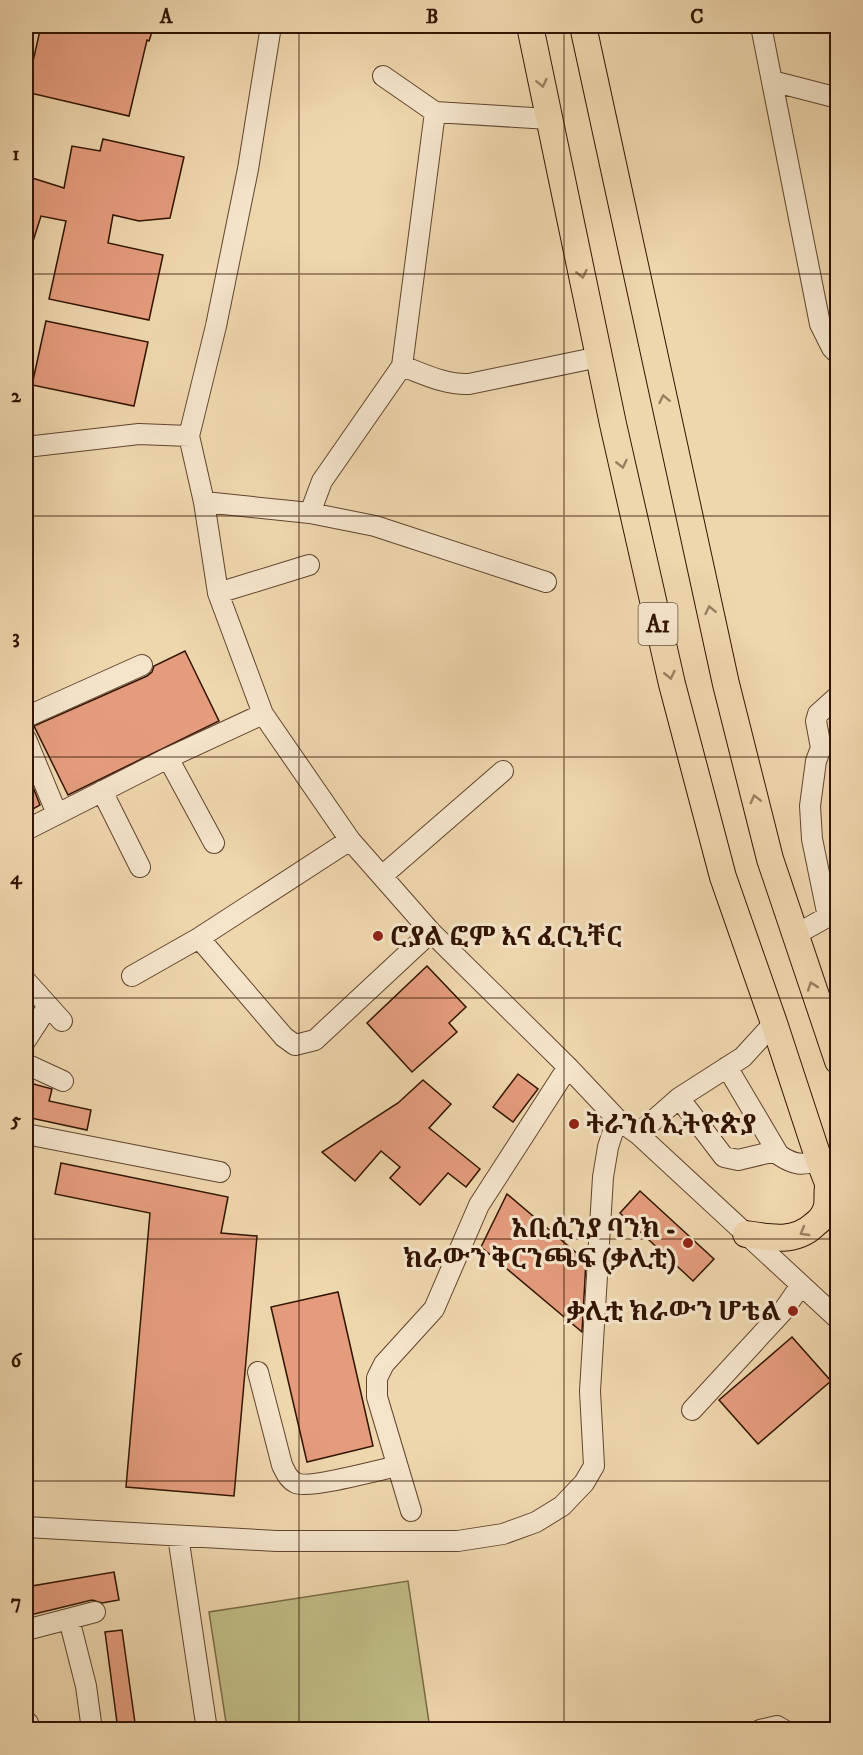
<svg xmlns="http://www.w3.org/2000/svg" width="863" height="1755" font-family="'IM FELL DW Pica','Noto Serif Ethiopic',serif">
<rect width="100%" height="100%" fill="#eed6ad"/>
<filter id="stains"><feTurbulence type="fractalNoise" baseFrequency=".00333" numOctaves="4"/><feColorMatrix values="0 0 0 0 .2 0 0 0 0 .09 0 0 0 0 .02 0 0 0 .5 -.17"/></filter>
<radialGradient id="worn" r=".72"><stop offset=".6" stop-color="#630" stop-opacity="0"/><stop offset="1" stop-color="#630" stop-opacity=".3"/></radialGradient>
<!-- green -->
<path fill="#c0bc85" stroke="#796844" stroke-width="1.5" d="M408,1581L430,1729H227L209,1612Z"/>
<!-- building -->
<path fill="#e49c7d" stroke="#321402" stroke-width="1.5" d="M41,26H154L149,41L147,40L129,116L26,92Z
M103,139L184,157L170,218L139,221L113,215L108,243L163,255L149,320L49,299L66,221L41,216L28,257L26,256V176L64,188L72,146L100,151Z
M46,321L148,342L134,406L32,385Z
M185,651L219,721L68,795L34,726L147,676L152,672L154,666Z
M26,769L40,805L26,813Z
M427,966L466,1007L449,1023L457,1032L412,1072L367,1023Z
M518,1074L538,1089L513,1122L493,1107Z
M423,1080L451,1104L429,1128L480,1169L466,1187L448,1173L420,1205L390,1178L400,1167L381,1151L355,1181L322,1152L398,1103Z
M26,1082L52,1089L49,1101L91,1110L87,1130L26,1117Z
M61,1163L228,1197L221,1233L257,1236L234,1496L126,1487L150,1213L55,1194Z
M640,1191L714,1259L693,1281L620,1213Z
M507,1194L586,1261L582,1332L481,1247Z
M338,1292L373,1446L307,1462L271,1307Z
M792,1337L831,1381L758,1444L719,1400Z
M114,1572L119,1600L102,1603L92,1600L26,1616V1587Z
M122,1630L136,1730H118L105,1632Z"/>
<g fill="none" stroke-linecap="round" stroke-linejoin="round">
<defs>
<path id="minor" d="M271,26L248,169L216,326L189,436L204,502L218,593L263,714L350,840L431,932L568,1067L617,1119L638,1134L838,1319
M761,26L820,324L832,348L838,354
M383,76L435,112
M772,81L838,98
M402,366C424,374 445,385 469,384L599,357
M26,447L139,434L189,436
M204,502L310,513L322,481L402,366L435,112L549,119
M310,513L375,526L546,582
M218,593L309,565
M26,717L142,665
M26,739L57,814
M168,758L214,843
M102,791L140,867
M26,830L168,758L263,714
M382,876L503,771
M828,917L812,839L810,806L816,761L821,748L816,721L818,714L838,696
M795,935L838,911
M199,938L284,1037L295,1045L315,1040L431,932
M132,976L199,938L350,840
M26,981L62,1021
M26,1040L48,1006
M26,1064L63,1081
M727,1067L779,1155C794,1165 802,1166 819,1160
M679,1098L724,1157L738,1160L776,1151
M26,1134L220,1172
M638,1134L679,1098L743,1057L774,1023
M258,1372L282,1465C286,1473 288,1479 296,1483C308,1489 380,1470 397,1466
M692,1410L783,1311L801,1285
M411,1511L377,1397V1378L384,1364L434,1309L479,1205L568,1067
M26,1527L276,1541H458L503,1534L536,1522L562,1506L584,1483L594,1466L590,1391L603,1177L608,1147L617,1119
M178,1536L207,1730
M69,1619L86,1686L92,1730
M26,1630L95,1612
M26,1730L28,1723L30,1730
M760,1730L777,1726L784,1730"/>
<path id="major" d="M530,26L613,424L672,684L723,877L774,1023L819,1160L838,1209
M583,26L726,684L770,859L838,1061
M746,1234C770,1238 795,1243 814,1225C821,1220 825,1215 827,1206C828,1200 827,1193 828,1187"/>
</defs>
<!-- minor casing -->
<use href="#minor" stroke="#61442d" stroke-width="22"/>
<!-- major casing -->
<use href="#major" stroke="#321402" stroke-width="28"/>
<!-- minor -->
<use href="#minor" stroke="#f4e4ca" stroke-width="20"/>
<!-- major -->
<use href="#major" stroke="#eed6ad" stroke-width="26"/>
</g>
<!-- one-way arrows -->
<defs><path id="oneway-chevron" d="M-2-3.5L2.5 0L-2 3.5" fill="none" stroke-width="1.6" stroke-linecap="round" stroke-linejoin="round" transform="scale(1.5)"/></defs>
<g stroke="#997f60">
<use href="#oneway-chevron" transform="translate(542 83) rotate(78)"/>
<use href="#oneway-chevron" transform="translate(582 274) rotate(78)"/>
<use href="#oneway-chevron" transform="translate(664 399) rotate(-102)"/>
<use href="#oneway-chevron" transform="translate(622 464) rotate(77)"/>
<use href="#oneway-chevron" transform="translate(710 610) rotate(-102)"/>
<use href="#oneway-chevron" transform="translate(670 675) rotate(77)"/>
<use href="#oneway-chevron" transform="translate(755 799) rotate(-104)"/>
<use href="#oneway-chevron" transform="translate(812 986) rotate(-109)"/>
<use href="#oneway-chevron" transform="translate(804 1232) rotate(150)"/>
</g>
<!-- grid -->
<path fill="none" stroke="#321402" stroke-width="1.5" stroke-opacity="0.55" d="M299,26V1730M564,26V1730M26,274H838M26,516H838M26,757H838M26,998H838M26,1239H838M26,1481H838"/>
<!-- markers -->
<g fill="#8f2418" stroke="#f4e4ca" stroke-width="2">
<circle cx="378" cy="936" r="6"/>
<circle cx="574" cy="1124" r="6"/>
<circle cx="688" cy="1243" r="6"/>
<circle cx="793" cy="1311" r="6"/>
</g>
<g text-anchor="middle" stroke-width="6" stroke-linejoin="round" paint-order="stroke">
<!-- shield labels -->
<rect fill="#f4e4ca" stroke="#6c523e" stroke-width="1.5" x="638.5" y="603" width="39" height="42" rx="4.5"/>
<g font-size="24" font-weight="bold" fill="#321402">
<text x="658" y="632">A1</text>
</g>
<!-- poi labels -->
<g font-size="26" font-weight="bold" fill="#321402" stroke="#f4e4ca" text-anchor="start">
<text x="390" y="945">ሮያል ፎም እና ፈርኒቸር</text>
<text x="586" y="1133">ትራንስ ኢትዮጵያ</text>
<text x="676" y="1237" text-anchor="end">አቢሲንያ ባንክ -<tspan x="676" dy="30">ክራውን ቅርንጫፍ (ቃሊቲ)</tspan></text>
<text x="781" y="1320" text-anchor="end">ቃሊቲ ክራውን ሆቴል</text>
</g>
</g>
<!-- margin -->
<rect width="863" height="1755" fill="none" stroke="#eed6ad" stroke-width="66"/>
<rect x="33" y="33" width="797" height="1689" fill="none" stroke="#321402" stroke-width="2"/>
<g font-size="20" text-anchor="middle" font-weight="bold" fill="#321402">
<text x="166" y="23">A</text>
<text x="432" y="23">B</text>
<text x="697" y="23">C</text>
<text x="16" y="160">1</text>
<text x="16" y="402">2</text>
<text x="16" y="643">3</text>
<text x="16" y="884">4</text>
<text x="16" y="1126">5</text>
<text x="16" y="1367">6</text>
<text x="16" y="1608">7</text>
</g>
<rect width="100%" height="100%" filter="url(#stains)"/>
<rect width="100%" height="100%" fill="url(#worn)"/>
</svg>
